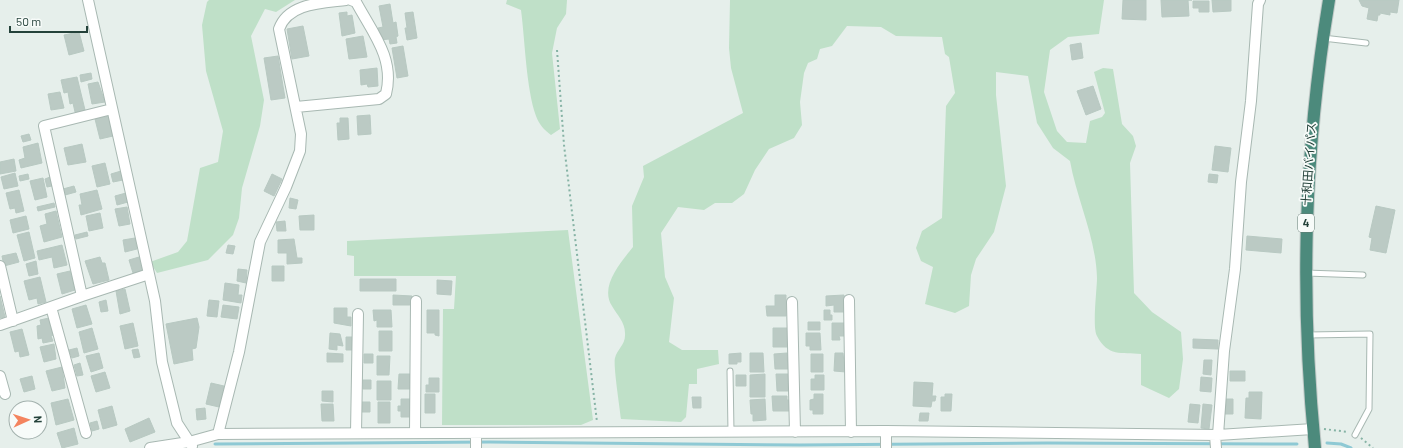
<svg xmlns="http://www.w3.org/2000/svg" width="1403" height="448" font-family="Barlow,'Noto Sans JP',sans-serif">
<rect width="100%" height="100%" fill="#e6efeb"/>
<!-- green -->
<path fill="#bfe0c8" d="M209,0H295L276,12L265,9L251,36L264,100L260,126L242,188L239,218L233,235L208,260L157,273L150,262L178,252L187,241L200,168L218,162L223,131L206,71L202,25L207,2Z
M507,0H567L566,14L557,28L552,53L560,129L551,135C544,130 539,124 536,116C526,88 525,40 521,10L506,4Z
M730,0H1104L1099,34L1068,37L1050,50L1044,92L1057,131L1067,142L1086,143L1090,121L1102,117L1105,113L1094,72L1103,68L1113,69L1122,124L1133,136L1136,146L1130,163L1134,293L1152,312L1181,332L1183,359L1179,389L1169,398L1141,385V354C1121,352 1108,357 1097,336C1092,328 1097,289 1097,278C1096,238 1077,200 1070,161L1053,148L1037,123L1028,76L996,72V95L1006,186L994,232L976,259L971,275L969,306L955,313L925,304L933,267L921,261L916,248L922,231L942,218L946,106L955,93L949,57L945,54L942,37L896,36L881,27L847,26L832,46L820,49L817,59L808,63L804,73L800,102L802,125L794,138L769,149L755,170L744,194L732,203H715L704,210L678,207L661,233L665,277L674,298L669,342L682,350H718L719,364L697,369V384H689L686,417L681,422L621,419C620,409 613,365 615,358C617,349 626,345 625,333C625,322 617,315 612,306C599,286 622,261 633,247L632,206L644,177L643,166L743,113L731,68L729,48Z
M568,230L593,420L581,425H442L443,309H454L456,276H354V256L347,255V241Z"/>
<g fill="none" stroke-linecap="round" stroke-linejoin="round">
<!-- stream -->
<path stroke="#8ec9d4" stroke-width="3" d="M1327,443L1341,444L1351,448
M215,444L490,442L800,445L1047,443L1297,444"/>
</g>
<!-- building -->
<path fill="#bbcac4" stroke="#b8c9c2" d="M1123,0H1146V20L1122,19Z
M1161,0H1192H1188L1189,16L1162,17Z
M1212,0H1231V11L1213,12Z
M1359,0H1399L1397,13L1390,12V15L1380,13V15H1378L1377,21L1367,19L1369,8L1362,6Z
M1193,1H1209V12H1199V8H1193Z
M390,4L393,23L396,22L398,36L396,37L397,43L390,44L389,39L380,40L378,28L383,27L379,6Z
M347,12V16L352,15L355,33L342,36L339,13Z
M413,12L417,38L407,40L405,28H407L405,13Z
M303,26L309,56L292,59L287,29Z
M79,32L84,51L69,55L64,35Z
M363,36L367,57L349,59L346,39Z
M1081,43L1083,58L1072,60L1070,45Z
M403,46L408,76L397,78L392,48Z
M278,56L285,98L271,100L264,58Z
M377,68L378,86L368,87L367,84L361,85L360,70Z
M91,73L92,79L81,82L80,75Z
M77,77L85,110L75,112L73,103L70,104L68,92L64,93L61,80Z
M98,82L105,102L92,104L88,84Z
M1093,86L1101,109L1086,115L1077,91Z
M60,92L64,108L51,110L48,94Z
M370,115L371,134L358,135L357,116Z
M109,116L113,136L100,139L95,119Z
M340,118H348L349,139L338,140L337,123H340Z
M29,134L31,140L23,142L21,136Z
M38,143L42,163L21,168L19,160L25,158L23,147Z
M82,144L86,162L68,165L64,148Z
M1215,146L1231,148L1228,172L1212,170Z
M14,159L16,171L0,174V162Z
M105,163L110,184L97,187L92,166Z
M121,171L123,180L113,182L111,174Z
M15,173L18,186L4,189L1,177Z
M28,174L29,179L20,181L19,176Z
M272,174L282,179L274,196L264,191Z
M1209,174L1218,175L1217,183L1208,182Z
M50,177L52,186L47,187L45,179Z
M43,178L47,197L35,200L30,181Z
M74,186L76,192L65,195L63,189Z
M19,190L24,211L16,213L15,208L10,209L6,193Z
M97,190L102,209L81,215L79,205H82L80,194Z
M126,193L128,202L117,205L115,196Z
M290,198L298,200L296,209L289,208Z
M54,203L55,207L38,211L37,207Z
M1376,206L1395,210L1386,253L1370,250L1372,238L1369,237Z
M127,207L130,224L119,226L115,209Z
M56,211L62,237L44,242L40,226L47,224L45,214Z
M100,213L103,228L89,231L86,216Z
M314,215V230H300L299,216Z
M26,216L29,229L13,233L10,220Z
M285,221L286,231H277L276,222Z
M29,232L35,258L24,261L17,235Z
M87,232L88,236L76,239L75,235Z
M1247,236L1282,239L1281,253L1246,250Z
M135,238L137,249L125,252L123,240Z
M294,239L297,258H302V263L287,264V253H278V240Z
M62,245L67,265L54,268L52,257L39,260L37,251Z
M228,245L235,246L233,254L226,253Z
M16,253L19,262L4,266L2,256Z
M100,257L102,263H105L109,280L93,284L85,261Z
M139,257L142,270L133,273L129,260Z
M36,261L38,274L29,276L26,264Z
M272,266H284V281H272Z
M238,269L247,270L246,283L237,281Z
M70,271L75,290L62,294L57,274Z
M40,277L46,302L38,304L37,298L29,300L24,281Z
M360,279H396V291H360Z
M437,280L452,281L451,295L437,294Z
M225,283L239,285L238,295H242L241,303L223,300Z
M125,289L130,311L120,314L116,291Z
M393,295L412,296V305H393Z
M775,295H786V316H767L766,306H775Z
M844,295V312H834V305L826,306V296Z
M0,296L5,317L0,318Z
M106,300L108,311L101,312L99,302Z
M209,300L219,301L217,317L207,316Z
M86,305L92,324L77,328L72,309Z
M223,305L239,307L237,319L221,317Z
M334,308H347V317H351V326L334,323Z
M373,310H391L392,327H377V320L374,321Z
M427,310H439V336L435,335V333H427Z
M824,310H830V315H832V320H824Z
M49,318L53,335L51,336L53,341L43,343L42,338L38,339L37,326L41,325L40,320Z
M197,318L199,327L196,348L192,349L193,360L174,364L166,324Z
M808,322H820V330H808Z
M133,323L138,346L125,349L120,326Z
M832,323H844V336H839L840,340H832Z
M92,328L98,349L84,353L79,332Z
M773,328H787V347H773Z
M22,329L29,355L20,357L19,351L15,352L10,332Z
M379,331H392V351H379Z
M330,333L340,334L343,346L337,345V350L329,349Z
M806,333H820L821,350H810V346H806Z
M346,337H352V350H346Z
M1193,339L1218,340V349L1193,348Z
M54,344L56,359L44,362L40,347Z
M77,348L79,356L72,358L69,350Z
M138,349L140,357L134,358L132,350Z
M99,353L103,368L91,372L86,356Z
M327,353L343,354V362H327Z
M741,353V362H737V364H729V354Z
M750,353H763L764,372H750Z
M787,353L788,369H775L774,354Z
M835,353H843L844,363H846V372L834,371Z
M364,354H373V363H364Z
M811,354H823V372H811Z
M377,356H390L389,375H377Z
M1204,360H1212L1211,375L1203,374Z
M80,363L83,375L77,376L74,365Z
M62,367L65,388L52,391L46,371Z
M1230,371H1245V381H1230Z
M105,372L110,388L96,392L91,376Z
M399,374H410V389H398Z
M765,374V397H750V375Z
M776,374H788V391H777Z
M736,375H746V386H736Z
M815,375H824V390H811V379H815Z
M32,376L35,389L24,392L20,379Z
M1201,377L1212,378L1211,392L1200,391Z
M429,378H439V392H426V385H429Z
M363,380H371V389H363Z
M377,381H391V400H377Z
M914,382L933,383L932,396H936L935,401H932L931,407L913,406Z
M211,383L224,386L219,407L206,404Z
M322,391H333V402L322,401Z
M1249,392H1262L1261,419L1245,418L1246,398H1249Z
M425,394H435V413H425Z
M814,394H823V414H813V410H810V400L814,399Z
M945,394H952L951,411H941V397H945Z
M772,396H787V400H789L790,411H773Z
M692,397H701V408H693Z
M68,399L74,420L56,425L51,403Z
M401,399H411L410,417H401V411H398V406H401Z
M765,399L766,420L753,421V414H751L750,400Z
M1226,399H1233V414H1225Z
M362,402H370V412H362Z
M378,402H390V423H378Z
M321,404H333L334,421H322Z
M1190,404L1200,405L1198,423L1188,422Z
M1203,404L1212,405L1209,429L1201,428Z
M112,406L117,425L103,429L98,410Z
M205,408L206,419L197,420L196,409Z
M920,413H929L928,421H919Z
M149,418L155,432L130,442L125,429Z
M97,421L99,429L92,431L90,423Z
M74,428L78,444L62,448L57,433Z"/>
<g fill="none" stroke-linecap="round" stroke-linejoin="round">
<defs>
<path id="service" d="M1323,38L1366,43
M1306,273L1363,275
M1308,335L1370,334L1369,409L1355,435
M730,371L731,432"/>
<path id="minor" d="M88,0L155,301L162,362L177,423L192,446
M296,107L379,99L386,94C395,58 372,32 356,2L351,0
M0,266L13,321
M82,296L44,126L112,109
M849,300L851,432
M792,302L795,432
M51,307L86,433
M0,325L82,296L149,274
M0,376L5,394
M886,431V448
M356,433L358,314
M415,433L416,301
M218,434L239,352L260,242L286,187L300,151L301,134L279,29C288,3 322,3 346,0
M1215,435L1216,448
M1218,435L1224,351L1235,269L1241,182L1251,101L1258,4L1260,0
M150,448L189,442L218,434L886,431L1218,435L1313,429
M476,448V433"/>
<path id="trunk" d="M1315,448C1300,295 1304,151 1329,0"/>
</defs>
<!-- service casing -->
<use href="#service" stroke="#a8b8b2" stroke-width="7"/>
<!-- minor casing -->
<use href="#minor" stroke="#a8b8b2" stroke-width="12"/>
<!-- trunk casing -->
<use href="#trunk" stroke="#c2cac8" stroke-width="14"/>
<!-- path -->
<path stroke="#86b3a5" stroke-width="2" stroke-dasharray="2 3" stroke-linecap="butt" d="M557,50L564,145L597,422
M1324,429L1348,432
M1361,438L1373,448"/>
<!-- service -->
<use href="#service" stroke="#fff" stroke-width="5"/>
<!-- minor -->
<use href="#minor" stroke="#fff" stroke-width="10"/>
<!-- trunk -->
<use href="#trunk" stroke="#4c8a7c" stroke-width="12"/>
</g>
<g text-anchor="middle" stroke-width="3.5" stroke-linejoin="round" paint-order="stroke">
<!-- shield labels -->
<rect fill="#f7fbf9" stroke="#637a73" stroke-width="1" x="1298" y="214" width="16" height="18" rx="3"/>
<g font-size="11" font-weight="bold" fill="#24423a">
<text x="1306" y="227">4</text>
</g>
<!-- street labels -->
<g font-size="12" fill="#24423a" stroke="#f7fbf9">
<text transform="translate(1309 164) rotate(-86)" y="4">十和田バイパス</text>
</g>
</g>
<!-- north arrow -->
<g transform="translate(28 420) rotate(87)"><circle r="19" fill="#f7fbf9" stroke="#a3b1ad"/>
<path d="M0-3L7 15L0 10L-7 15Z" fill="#f4845f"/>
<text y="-6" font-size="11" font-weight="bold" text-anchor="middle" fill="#24423a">N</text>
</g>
<!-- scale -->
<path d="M10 26v6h77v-6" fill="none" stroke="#24423a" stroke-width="2"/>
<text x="16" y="26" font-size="12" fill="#24423a" stroke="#f7fbf9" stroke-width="3" paint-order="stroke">50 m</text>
</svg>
